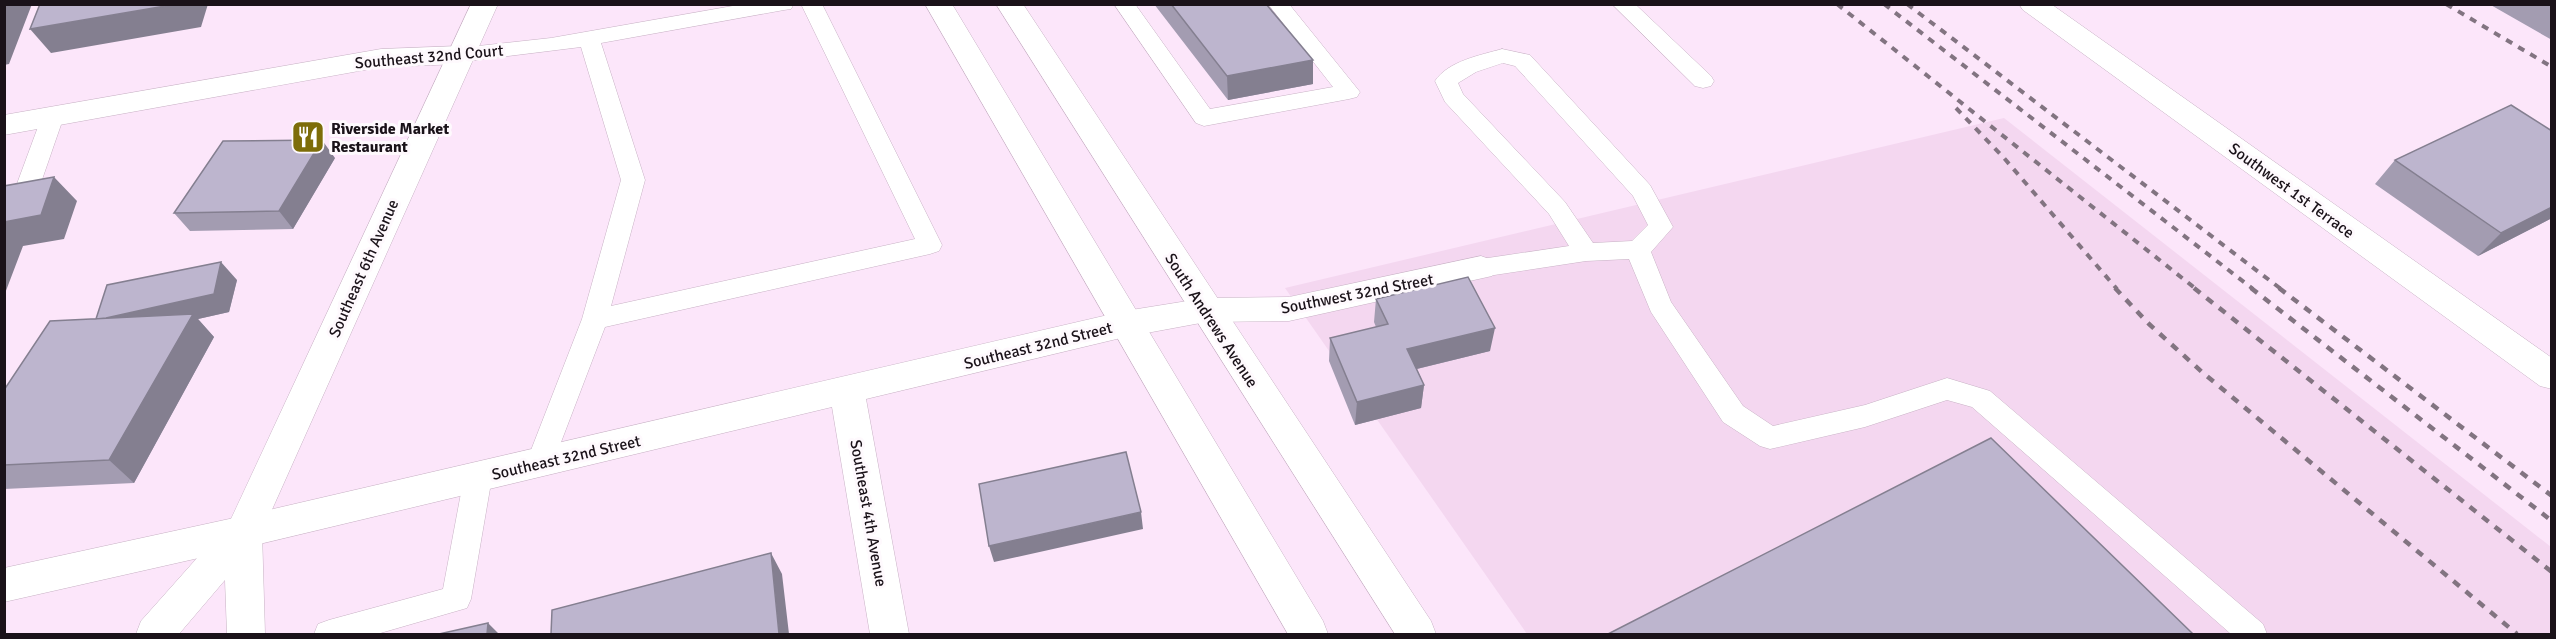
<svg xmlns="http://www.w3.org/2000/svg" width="2556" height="639" font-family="Signika,sans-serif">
<rect width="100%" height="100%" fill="#fce6fa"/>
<!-- built -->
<path fill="#f4d7f0" d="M2004,118L2551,547V634H1527L1285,288Z"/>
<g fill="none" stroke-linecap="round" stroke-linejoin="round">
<defs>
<path id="lane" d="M744,4H794L791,9L784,10L601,43L645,180L611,306L915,239L801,4H822L942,245L939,251L930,254L605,327L550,471L540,475L530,471L526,463L582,319L621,180L581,47L460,62L452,60L449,55L452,50L460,48L551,38Z
M1114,4H1135L1210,109L1333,87L1268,4H1289L1360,92L1357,97L1349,99L1204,126L1196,123Z
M1612,4H1635L1711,76L1714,81L1711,86L1703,88L1695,86Z
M1502,49L1530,55L1650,185L1673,227L1651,252L1671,302L1743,406L1773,426L1865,405L1947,378L1990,391L2263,624L2267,634H2231L1972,407L1947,400L1865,427L1770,449L1760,446L1723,422L1651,312L1629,259L1586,261L1481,277L1472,274L1469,268L1472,262L1481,259L1569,246L1549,214L1445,102L1435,81C1448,61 1481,55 1502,49ZM1503,63L1515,66L1633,196L1648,225L1632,241L1593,243L1565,202L1463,94L1458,83L1476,72Z
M53,108L61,111L64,116L35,200L31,206L23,208L15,206L11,200L42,116L45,111Z
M478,465L488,469L492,477L471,599L467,608L377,634H314L318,624L329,620L443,589L464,477L468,469Z"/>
<path id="street" d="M2019,4H2051L2552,358V389L2540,386L2023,10Z
M460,46L470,49L474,55L470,61L460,64L381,67L4,135V115L381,49Z
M1481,256L1492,260L1497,268L1492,276L1289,321L1206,322L1125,337L866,399L909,634H870L832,407L243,548L4,602V568L243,516L1125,311L1206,298L1289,297Z"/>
<path id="secondary" d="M471,4H498L262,532L265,634H227L225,580L179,634H136L141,621L230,521Z
M925,4H952L1323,621L1328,634H1288Z
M996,4H1023L1431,621L1436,634H1395Z"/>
</defs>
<!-- lane casing -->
<use href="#lane" stroke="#c8b2c5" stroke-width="1"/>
<!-- street casing -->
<use href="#street" stroke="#c8b2c5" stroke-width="1"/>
<!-- secondary casing -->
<use href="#secondary" stroke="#c8b2c5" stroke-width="1"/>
<!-- lane -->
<use href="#lane" fill="#fff" fill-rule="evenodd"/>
<!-- street -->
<use href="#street" fill="#fff" fill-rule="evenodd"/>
<!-- secondary -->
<use href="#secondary" fill="#fff" fill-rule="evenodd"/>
<!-- rail-far1 -->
<path stroke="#827481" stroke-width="4" stroke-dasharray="7 7" stroke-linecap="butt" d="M1837,4L2196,289
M1884,4L2253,289
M1907,4L2281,289
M2446,4L2552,67
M1956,108L2004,158L2117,289"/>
<!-- rail -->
<path stroke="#827481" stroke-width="4.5" stroke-dasharray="8 8" stroke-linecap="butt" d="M2115,288L2149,324L2202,372L2517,634
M2194,288L2552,572
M2251,288L2552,521
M2279,288L2552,496"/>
</g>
<!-- wall -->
<path fill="#a39cb1" d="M1154,4H1266L1313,60V84L1228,100Z
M2489,4H2552V40Z
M2552,131V218L2478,256L2375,184L2395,160Z
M335,158L293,229L190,231L174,213Z
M237,280L229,312L198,319L214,337L134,483L4,489V390L96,319Z
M1376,299L1490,351L1417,369L1424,385L1421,408L1355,425L1329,361L1330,338L1376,327L1374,322Z"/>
<!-- shaded-wall -->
<path fill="#847f90" d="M4,4H32L9,64L4,65Z
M177,4H208L201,27L51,53L30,29Z
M1313,60V84L1228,100L1227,76Z
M322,140L335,158L293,229L279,211Z
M54,177L77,201L64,239L23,246L4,296V222Z
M2552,207V218L2478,256L2501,233Z
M221,262L237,280L229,312L198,319L214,337L134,483L109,460L96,320Z
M1495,328L1490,351L1404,372L1407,349Z
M1424,385L1421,408L1355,425L1357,402Z
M1141,512L1143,529L994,562L989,546Z
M771,553L782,574L789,634H779Z
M488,623L499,634H487Z"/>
<!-- building -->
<path fill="#bdb5ce" stroke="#847f90" stroke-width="1.5" d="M40,4H177L30,29Z
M1171,4H1266L1313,60L1227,76Z
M2511,105L2552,131V207L2501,233L2395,160Z
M322,140L279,211L174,213L223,141Z
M54,177L41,215L4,222V186Z
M221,262L214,294L106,318L96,319L107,285Z
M1468,277L1495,328L1407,349L1424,385L1357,402L1330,338L1388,324L1376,299Z
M193,314L109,460L4,465V390L50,321Z
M1991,438L2193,634H1608Z
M1126,452L1141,512L989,546L979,484Z
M771,553L779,634H551L552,610Z
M488,623L487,634H439Z"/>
<!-- icons -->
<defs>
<symbol id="restaurant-square" viewBox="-11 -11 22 22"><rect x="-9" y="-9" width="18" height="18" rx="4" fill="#7d6d09" stroke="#fef9fd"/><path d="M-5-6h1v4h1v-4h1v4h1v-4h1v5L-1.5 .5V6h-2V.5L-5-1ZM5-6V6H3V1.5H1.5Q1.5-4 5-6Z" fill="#fff"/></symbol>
</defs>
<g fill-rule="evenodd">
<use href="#restaurant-square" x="289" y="118" width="38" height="38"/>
</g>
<g text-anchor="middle" stroke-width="6" stroke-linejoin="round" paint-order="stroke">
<!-- street labels -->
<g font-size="16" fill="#1a1219" stroke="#fef9fd">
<text transform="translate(429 56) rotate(-5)" y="6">Southeast 32nd Court</text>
<text transform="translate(2292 190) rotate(36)" y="6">Southwest 1st Terrace</text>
<text transform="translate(363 268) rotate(-66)" y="6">Southeast 6th Avenue</text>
<text transform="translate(1357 293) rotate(-11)" y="6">Southwest 32nd Street</text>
<text transform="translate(1212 320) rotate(57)" y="6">South Andrews Avenue</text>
<text transform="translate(1038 345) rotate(-14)" y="6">Southeast 32nd Street</text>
<text transform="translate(566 457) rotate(-13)" y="6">Southeast 32nd Street</text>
<text transform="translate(869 513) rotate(80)" y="6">Southeast 4th Avenue</text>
</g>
<!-- poi labels -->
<g font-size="16" font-weight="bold" fill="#1a1219" stroke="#fef9fd" text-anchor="start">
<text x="331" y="134">Riverside Market<tspan x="331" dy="18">Restaurant</tspan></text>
</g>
</g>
<!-- border -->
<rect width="2556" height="639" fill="none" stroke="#1a1219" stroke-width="12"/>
</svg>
